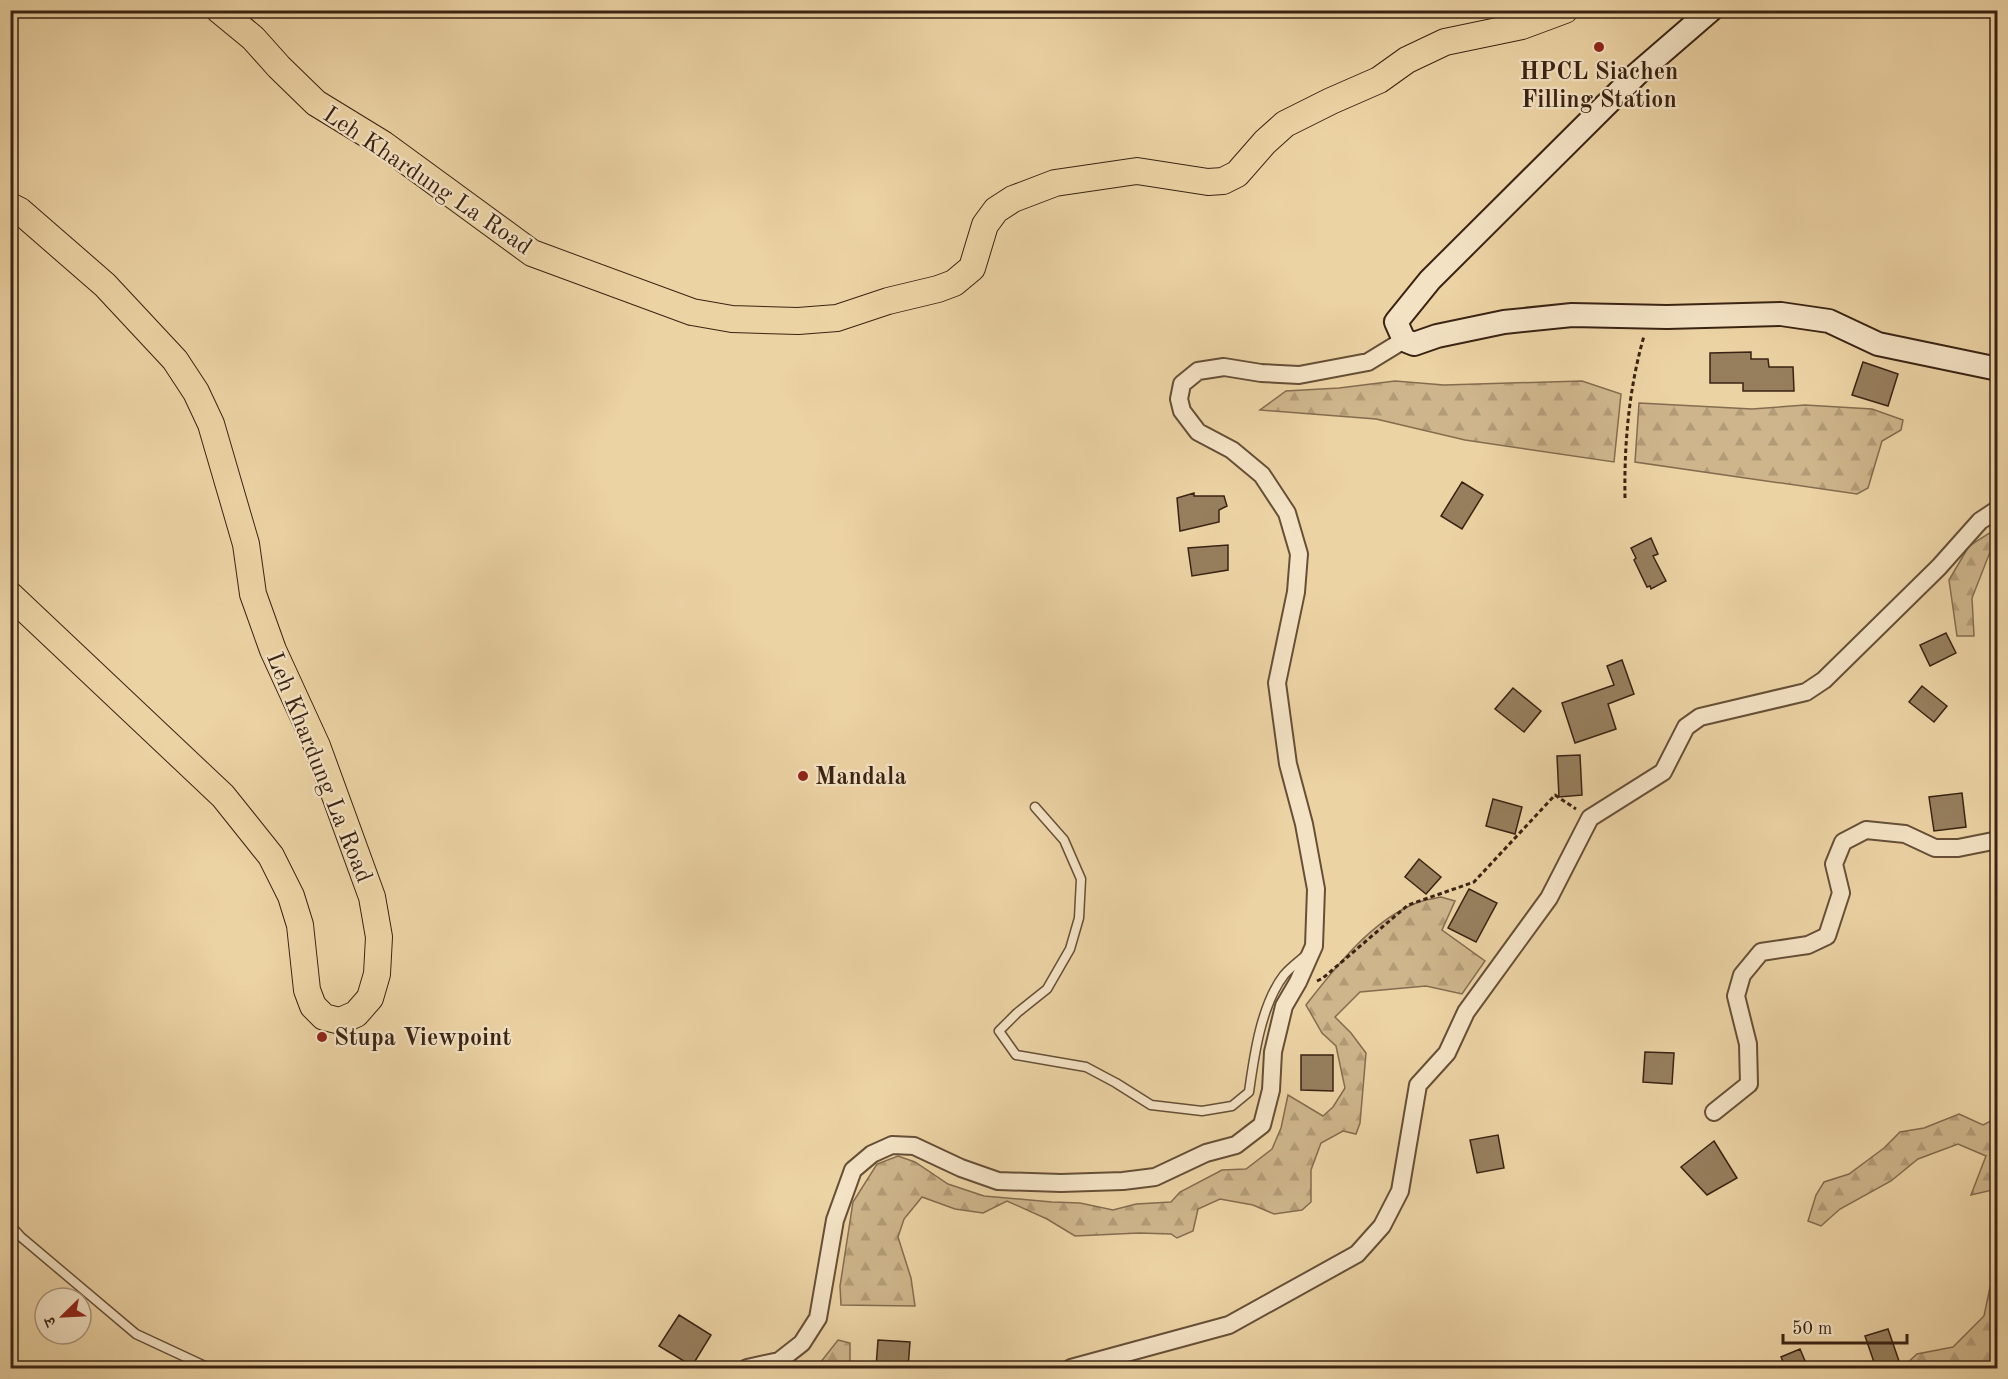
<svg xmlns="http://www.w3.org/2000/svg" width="2008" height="1379" font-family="'Old Standard TT','Noto Serif Devanagari',serif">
<defs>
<pattern id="forest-firs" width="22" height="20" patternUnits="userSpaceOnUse" patternTransform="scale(1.5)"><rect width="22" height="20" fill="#ceb58b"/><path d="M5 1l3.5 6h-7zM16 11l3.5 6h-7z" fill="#b29b77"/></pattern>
</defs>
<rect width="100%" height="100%" fill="#ecd3a4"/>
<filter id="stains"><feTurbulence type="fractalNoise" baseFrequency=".00333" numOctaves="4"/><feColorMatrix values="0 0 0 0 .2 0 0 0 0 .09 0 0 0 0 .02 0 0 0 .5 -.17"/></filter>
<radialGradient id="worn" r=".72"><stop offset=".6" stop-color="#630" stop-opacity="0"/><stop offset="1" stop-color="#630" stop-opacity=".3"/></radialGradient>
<!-- forest -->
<path fill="url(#forest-firs)" stroke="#846c4f" stroke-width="1.5" d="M1395,381L1444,385L1582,381L1621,394L1614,462L1465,440L1376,419L1260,410L1286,391L1339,388Z
M1639,403L1752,409L1805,405L1872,409L1903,420L1901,430L1882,441L1868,488L1857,494L1635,462Z
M1991,532L1992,547L1972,598L1974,636H1957L1949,580L1969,546Z
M1441,897L1455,901L1442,930L1485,961L1462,994L1426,986L1360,992L1335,1017L1351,1033L1366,1053L1360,1123L1356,1134L1343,1131L1321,1143L1311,1170V1202L1302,1210L1274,1214L1253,1205L1220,1199L1198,1209L1193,1231L1177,1238L1171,1234L1139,1233L1075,1236L1047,1219L1007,1201L983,1213L955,1209L922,1197L904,1219L898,1237L911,1278L915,1306L841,1305L840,1286L853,1202L877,1164L898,1156L915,1162L948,1184L984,1196L1052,1202L1080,1203L1113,1210L1136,1204L1171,1202L1180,1192L1222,1170L1246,1169L1272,1149L1281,1128L1288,1095L1323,1116L1333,1107L1345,1088L1336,1046L1322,1033L1306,1005C1334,969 1370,922 1414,904C1422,900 1432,899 1441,897Z
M1959,1114L1983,1125L1997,1118V1189L1971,1195L1986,1156L1958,1144L1918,1159L1891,1181L1840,1209L1821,1226L1808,1221L1816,1195L1824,1182L1849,1174L1884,1148L1900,1132L1924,1128Z
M1997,1273V1368H1902L1917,1354L1953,1347L1984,1316L1990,1287Z
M838,1340L850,1343V1368H816Z"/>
<!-- building -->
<path fill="#977f5e" stroke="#3a2313" stroke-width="1.5" d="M1751,352V359H1768L1769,367H1793L1794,391H1743V383H1710V353Z
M1863,362L1898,374L1888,406L1852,395Z
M1462,482L1483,495L1462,529L1441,516Z
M1194,493V496H1224L1227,506L1219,510V522L1180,531L1177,498Z
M1651,538L1658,554L1653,556L1666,581L1651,589L1650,586L1647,587L1634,560L1636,558L1631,548Z
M1228,545V570L1192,576L1188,548Z
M1946,633L1956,653L1930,666L1920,645Z
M1622,660L1634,694L1608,704L1616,729L1575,743L1562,703L1614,685L1607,666Z
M1922,686L1947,706L1934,722L1909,702Z
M1513,688L1541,711L1524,732L1495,709Z
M1580,755L1582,795L1559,797L1557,756Z
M1962,793L1966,827L1934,831L1929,797Z
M1493,799L1522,807L1515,834L1486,826Z
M1419,859L1441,877L1426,894L1405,877Z
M1469,889L1497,903L1476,942L1448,928Z
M1645,1052L1674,1053L1672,1084L1643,1082Z
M1301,1055H1333V1091L1301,1090Z
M1498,1135L1504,1168L1477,1173L1470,1140Z
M1714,1141L1737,1178L1707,1195L1681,1167Z
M679,1315L711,1335L692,1366L659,1346Z
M1888,1329L1900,1364L1888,1368H1876L1865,1336Z
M878,1340L910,1342L908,1368H876Z
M1800,1349L1808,1368H1786L1781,1357Z"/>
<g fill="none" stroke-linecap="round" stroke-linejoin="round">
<defs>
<path id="lane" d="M1035,807L1064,840L1081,879L1079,918L1070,949L1047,989L1017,1013L999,1031L1016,1055L1086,1067L1116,1083L1151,1105L1202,1111L1232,1106L1249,1092C1254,1056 1261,1005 1284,975C1290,968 1298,962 1305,956
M10,1225L21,1237L136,1334L209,1368"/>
<path id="street" d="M1714,1112L1749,1084L1748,1044L1736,996L1742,975L1761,952L1808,945L1827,936L1841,893L1834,864L1843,842L1866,830L1905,834L1935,848H1958L1998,840
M747,1368L779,1361L802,1343L818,1318L835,1220L853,1170L872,1154L892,1145L914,1146L961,1168L998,1181L1061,1183L1123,1181L1155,1177L1206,1153L1236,1145L1262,1125L1271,1090L1273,1052L1284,1006L1298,982L1314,946L1316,889L1304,824L1288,764L1277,683L1296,592L1299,554L1287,513L1262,475L1232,450L1198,432L1182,411L1179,399L1182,384L1198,371L1224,367L1261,373L1299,375L1368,362L1404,340
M1071,1368L1229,1325L1357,1254L1382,1226L1400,1191L1418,1085L1447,1053L1466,1012L1549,898L1590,818L1663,772L1686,727L1700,717L1806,692L1824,680L1939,567L1980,521L1998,509"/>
<path id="secondary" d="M1711,10L1637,74L1430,280L1396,322L1404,340L1414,344L1437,336L1504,322L1572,315L1667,317L1781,314L1829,321L1878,344L1998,369"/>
<path id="primary" d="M219,10L253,38L279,67L316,103L383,144L532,253L692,312L732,319L798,321L837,318L888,301L938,289L954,283L972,268L985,225L996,210L1013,199L1055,183L1137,171L1208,182L1223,181L1237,174L1265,142L1285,124L1331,101L1379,80L1407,60L1445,42L1522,26L1565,10
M10,206L20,211L105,285L175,360L196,392L211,424L246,544L253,594L273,650L317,746L372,897L379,937L377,974L370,998L356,1014L340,1021L324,1017L313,1006L307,990L300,925L291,896L271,856L223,796L10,595"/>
</defs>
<!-- lane casing -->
<use href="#lane" stroke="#664f37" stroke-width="11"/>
<!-- street casing -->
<use href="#street" stroke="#664f37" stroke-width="20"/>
<!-- secondary casing -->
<use href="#secondary" stroke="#3a2313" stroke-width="26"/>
<!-- primary casing -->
<use href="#primary" stroke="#3a2313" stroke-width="28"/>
<!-- path -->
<path stroke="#3a2313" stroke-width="3" stroke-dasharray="4.5 3" stroke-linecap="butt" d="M1625,498C1624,444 1629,388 1644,336
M1317,981L1323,978L1408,905L1474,882L1555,795L1576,809"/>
<!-- lane -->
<use href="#lane" stroke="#f3e2c4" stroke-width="8"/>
<!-- street -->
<use href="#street" stroke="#f3e2c4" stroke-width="16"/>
<!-- secondary -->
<use href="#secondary" stroke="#f3e2c4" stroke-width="22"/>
<!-- primary -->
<use href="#primary" stroke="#ecd3a4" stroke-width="26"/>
</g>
<!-- markers -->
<g fill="#8f2418" stroke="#f3e2c4" stroke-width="2">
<circle cx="1599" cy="47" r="6"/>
<circle cx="803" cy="776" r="6"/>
<circle cx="322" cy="1037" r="6"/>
</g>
<g text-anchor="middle" stroke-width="4.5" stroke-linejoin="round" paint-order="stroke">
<!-- poi labels -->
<g font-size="24" font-weight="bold" fill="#3a2313" stroke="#f3e2c4" text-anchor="start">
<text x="1599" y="79" text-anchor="middle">HPCL Siachen<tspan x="1599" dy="28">Filling Station</tspan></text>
<text x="815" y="784">Mandala</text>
<text x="334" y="1045">Stupa Viewpoint</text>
</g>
<!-- street labels -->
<g font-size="24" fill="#3a2313" stroke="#f3e2c4">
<text transform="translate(428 180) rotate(34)" y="8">Leh Khardung La Road</text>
<text transform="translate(320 767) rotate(68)" y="8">Leh Khardung La Road</text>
</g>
</g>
<!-- margin -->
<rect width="2008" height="1379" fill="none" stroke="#ecd3a4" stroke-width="36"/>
<rect x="12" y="12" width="1984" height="1355" fill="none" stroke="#3a2313" stroke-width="3"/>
<rect x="18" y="18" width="1972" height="1343" fill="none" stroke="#3a2313" stroke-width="1.5"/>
<!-- north arrow -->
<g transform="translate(63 1316) rotate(246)"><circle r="28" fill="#f3e2c4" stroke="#a9967d" stroke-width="1.5"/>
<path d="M0-4.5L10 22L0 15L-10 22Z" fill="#8f2418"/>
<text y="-9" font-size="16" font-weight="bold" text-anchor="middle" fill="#3a2313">उ</text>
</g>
<!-- scale -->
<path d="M1783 1334v9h124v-9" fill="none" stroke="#3a2313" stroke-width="3"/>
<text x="1792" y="1334" font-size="18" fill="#3a2313" stroke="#f3e2c4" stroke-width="4.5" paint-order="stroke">50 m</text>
<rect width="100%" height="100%" filter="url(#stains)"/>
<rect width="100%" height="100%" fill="url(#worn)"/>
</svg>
